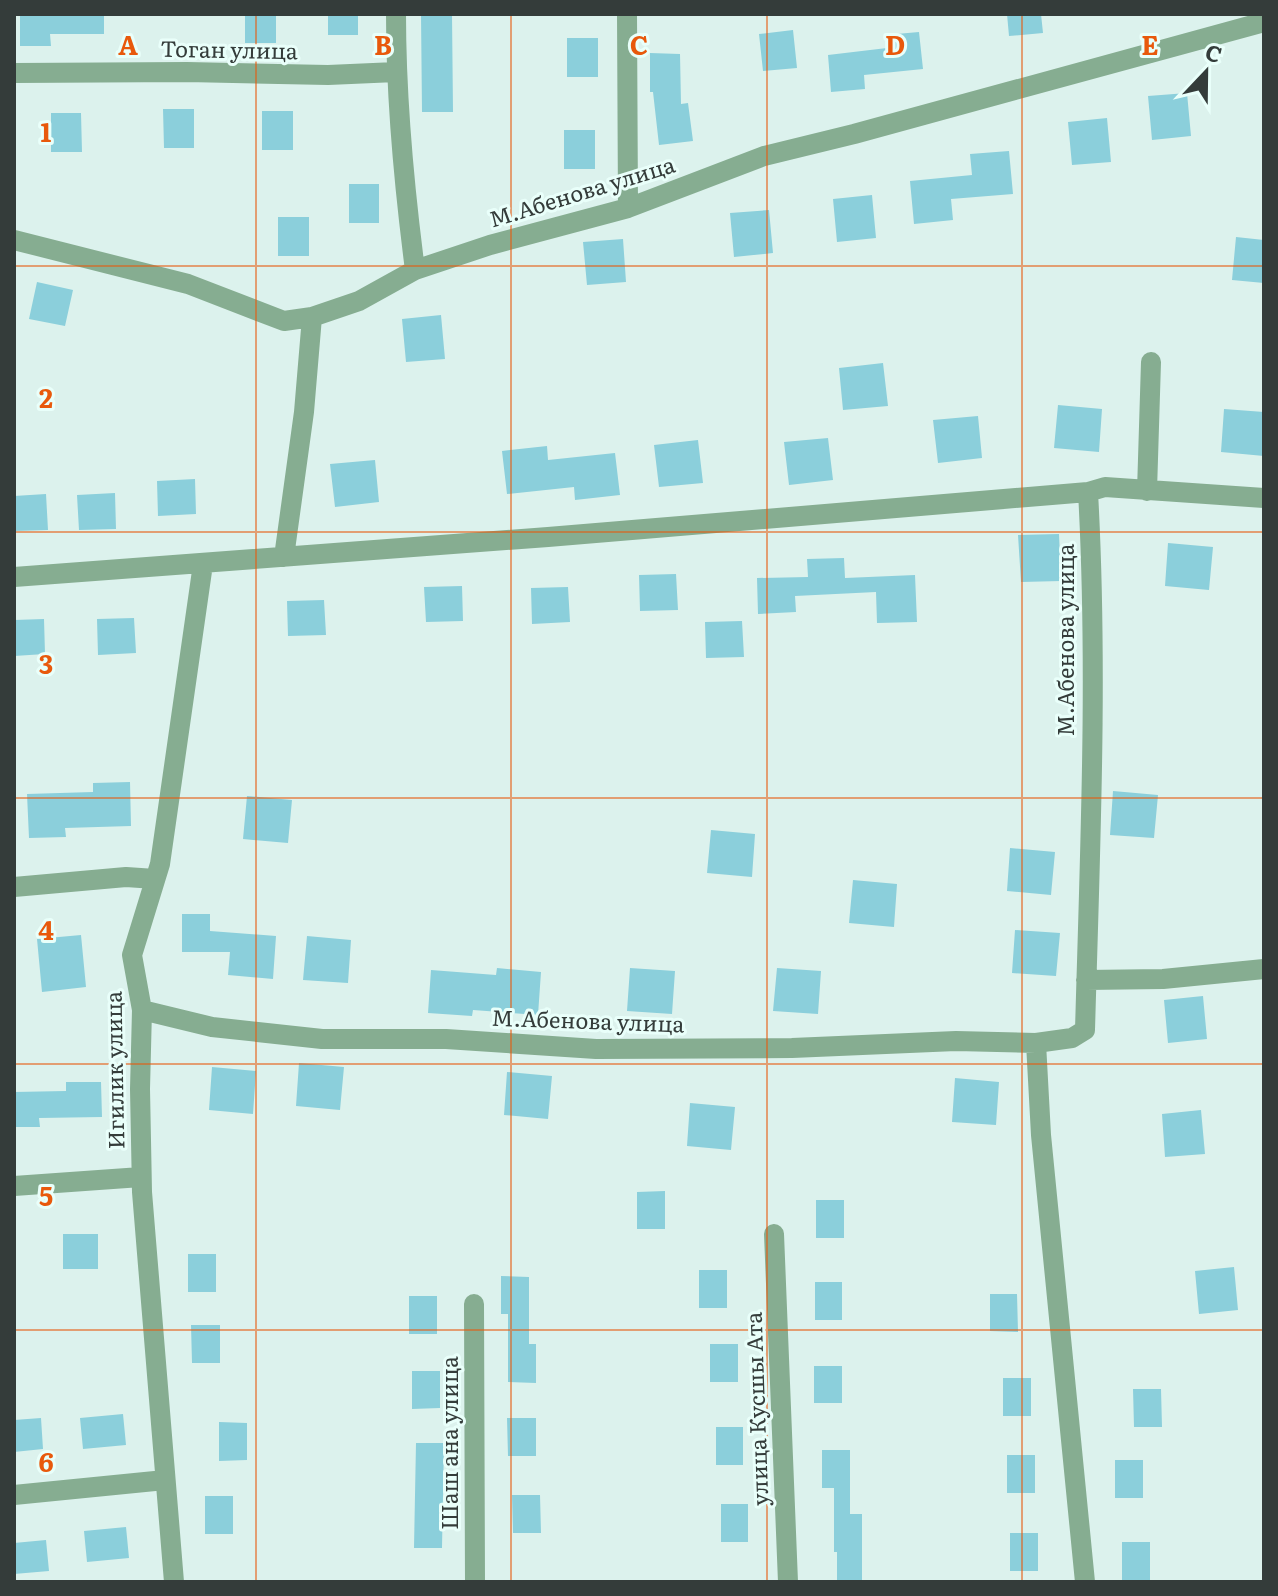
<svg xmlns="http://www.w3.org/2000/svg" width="1278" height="1596" font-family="Literata,serif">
<rect width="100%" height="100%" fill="#dcf2ed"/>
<!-- building -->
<path fill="#8bcfdb" d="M20,14H104V34H50L51,46H20Z
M245,14H276V43H245Z
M328,14H358V35H328Z
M421,14H452L453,112H422Z
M1007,14H1041L1043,33L1009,36Z
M793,30L797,68L763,71L759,34Z
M919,32L923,69L864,75L865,89L831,92L828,55L887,48L885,35Z
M567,38H598V77H567Z
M650,53L680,54L681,104L688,103L693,141L659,145L653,92H650Z
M1187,93L1191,136L1152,140L1148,96Z
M163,109H194V148H164Z
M262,111H293V150H262Z
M51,113H81L82,152H51Z
M1107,118L1111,162L1072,165L1068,122Z
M564,130H595V169H564Z
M1009,151L1013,194L951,199L953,220L914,224L910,181L972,175L970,154Z
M349,184H379V223H349Z
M872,195L876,238L837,242L833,199Z
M769,210L773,253L734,257L730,213Z
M278,217H309V256H278Z
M1236,237L1264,240V283L1232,280Z
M623,239L626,282L587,285L583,242Z
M37,282L73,290L65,326L29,319Z
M441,315L445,359L406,362L402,319Z
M883,363L888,406L843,410L839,368Z
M1058,405L1102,409L1099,452L1054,448Z
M1224,409L1264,412V456L1221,452Z
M978,416L982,458L938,463L933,420Z
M828,438L833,480L789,485L784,442Z
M698,440L703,483L659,487L654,445Z
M547,446L548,460L615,453L620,495L575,500L574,487L507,494L502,451Z
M375,460L379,502L335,507L330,464Z
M195,479L196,514L158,516L157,481Z
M115,493L116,529L79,530L77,495Z
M46,494L48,530L14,531V496Z
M1059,534L1061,581L1021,582L1018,535Z
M1168,543L1213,547L1209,590L1165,586Z
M844,558L845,578L915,575L917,622L877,623L876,592L795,596L796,612L758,614L757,578L808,577L807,559Z
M676,574L678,610L640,611L639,575Z
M462,586L463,621L426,622L424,587Z
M568,587L570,622L532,624L531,588Z
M324,600L326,635L288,636L287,601Z
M134,618L136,653L98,655L97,619Z
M44,619L45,654L14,656V620Z
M742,621L744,657L706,658L705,622Z
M130,782L131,826L65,828L66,837L29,838L27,794L93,792V783Z
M1113,791L1158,795L1154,838L1110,835Z
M247,796L292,800L288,843L243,839Z
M711,830L755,834L752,877L707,873Z
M1010,848L1055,852L1051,895L1007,891Z
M853,880L897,884L894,927L849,923Z
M182,914H210V931L276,936L273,979L228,975L230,952H182Z
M1015,930L1060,933L1056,976L1012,973Z
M81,935L86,987L42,992L37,939Z
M307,936L351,940L348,983L303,980Z
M497,968L541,972L538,1015L473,1010L472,1016L428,1013L431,970L496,975Z
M630,968L675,971L672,1014L627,1011Z
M777,968L821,971L818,1014L773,1011Z
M1203,996L1207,1039L1168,1043L1164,1000Z
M299,1063L344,1067L340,1110L296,1106Z
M212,1067L256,1071L253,1114L209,1110Z
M507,1072L552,1076L548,1119L504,1115Z
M955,1078L999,1082L996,1125L952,1122Z
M66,1082H101L102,1117L39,1118L40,1127H14V1092L66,1091Z
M690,1103L735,1107L731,1150L687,1146Z
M1201,1110L1205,1154L1165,1157L1162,1114Z
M665,1191V1229H637V1192Z
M816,1200H844V1238H816Z
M63,1234H98V1269H63Z
M188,1254H216V1292H188Z
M1234,1267L1238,1310L1199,1314L1195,1271Z
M699,1270H727V1308H699Z
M501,1276L529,1277V1344H536V1383L508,1382V1314H501Z
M815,1282H842V1320H815Z
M990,1294H1017L1018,1332L990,1331Z
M409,1296H437V1334H409Z
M191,1325H220V1363H192Z
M710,1344H738V1382H710Z
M814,1366H842V1403H814Z
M412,1371H440V1408L412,1409Z
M1003,1378H1031V1416H1003Z
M1133,1389H1161L1162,1427H1134Z
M123,1414L126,1445L83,1449L80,1418Z
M41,1418L43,1449L14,1452V1420Z
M507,1418H536V1456H508Z
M219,1422L247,1423V1460L219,1461Z
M716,1427H743V1465H716Z
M416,1443H444L442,1548H414Z
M822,1450H850V1514H862V1582H837V1552H834V1488H822Z
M1007,1455H1035V1493H1007Z
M1115,1460H1143V1498H1115Z
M512,1495H540L541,1533H513Z
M205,1496H233V1534H205Z
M721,1504H748V1542H721Z
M126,1527L129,1558L87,1562L84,1531Z
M1010,1533H1038V1571H1010Z
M46,1540L49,1571L14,1574V1543Z
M1122,1542H1150V1580H1122Z"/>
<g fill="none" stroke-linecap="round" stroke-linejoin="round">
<!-- minor -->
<path stroke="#86ad91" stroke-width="20" d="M396,14C396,100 404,185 415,270
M627,14L628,208
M14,73L187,72L328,75L396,72
M14,240L188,284L284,321L312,317L359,301L415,270L490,245L628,208L764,156L854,134L1264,22
M1147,491L1151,362
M284,557L304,412L312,317
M14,577L548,537L1088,492L1105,487L1264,498
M14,887L126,877L155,879
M1086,980L1163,979L1264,969
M142,1010L212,1027L322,1039H446L596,1049L792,1048L956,1041L1036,1043L1072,1038L1085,1030C1090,851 1098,671 1088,492
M1036,1043L1041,1135L1085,1582
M14,1186L141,1177
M774,1234L788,1582
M474,1304L475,1582
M14,1495L165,1480
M174,1582L142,1192L140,1089L142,1010L132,955L160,864L203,564"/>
</g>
<!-- grid -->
<path fill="none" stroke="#e8590c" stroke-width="2" stroke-opacity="0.55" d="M256,14V1582M511,14V1582M767,14V1582M1022,14V1582M14,266H1264M14,532H1264M14,798H1264M14,1064H1264M14,1330H1264"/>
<g text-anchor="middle" stroke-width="6" stroke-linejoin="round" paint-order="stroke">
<!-- street labels -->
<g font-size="22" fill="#343c3a" stroke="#e9fffa">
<text transform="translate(229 50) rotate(1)" y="8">Тоган улица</text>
<text transform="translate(582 192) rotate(-17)" y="8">М.Абенова улица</text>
<text transform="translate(1066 640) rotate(-90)" y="8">М.Абенова улица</text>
<text transform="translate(588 1021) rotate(2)" y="8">М.Абенова улица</text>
<text transform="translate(115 1070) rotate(-91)" y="8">Игилик улица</text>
<text transform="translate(757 1409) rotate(-92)" y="8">улица Кусшы Ата</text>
<text transform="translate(450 1443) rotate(-90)" y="8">Шаш ана улица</text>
</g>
</g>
<g font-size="26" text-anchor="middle" font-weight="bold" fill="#e8590c" stroke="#e9fffa" stroke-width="6" stroke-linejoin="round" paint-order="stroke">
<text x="128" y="55">A</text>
<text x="383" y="55">B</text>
<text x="639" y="55">C</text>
<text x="895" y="55">D</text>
<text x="1150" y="55">E</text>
<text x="46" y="142">1</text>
<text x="46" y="408">2</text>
<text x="46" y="674">3</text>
<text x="46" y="940">4</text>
<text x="46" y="1206">5</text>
<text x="46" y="1472">6</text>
</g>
<!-- border -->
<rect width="1278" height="1596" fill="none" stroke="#343c3a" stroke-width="32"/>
<!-- north arrow -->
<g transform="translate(1206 72) rotate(22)" stroke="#e9fffa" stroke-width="6" paint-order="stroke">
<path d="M0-6L14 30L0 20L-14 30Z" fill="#343c3a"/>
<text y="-12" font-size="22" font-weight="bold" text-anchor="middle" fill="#343c3a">С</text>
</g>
</svg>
